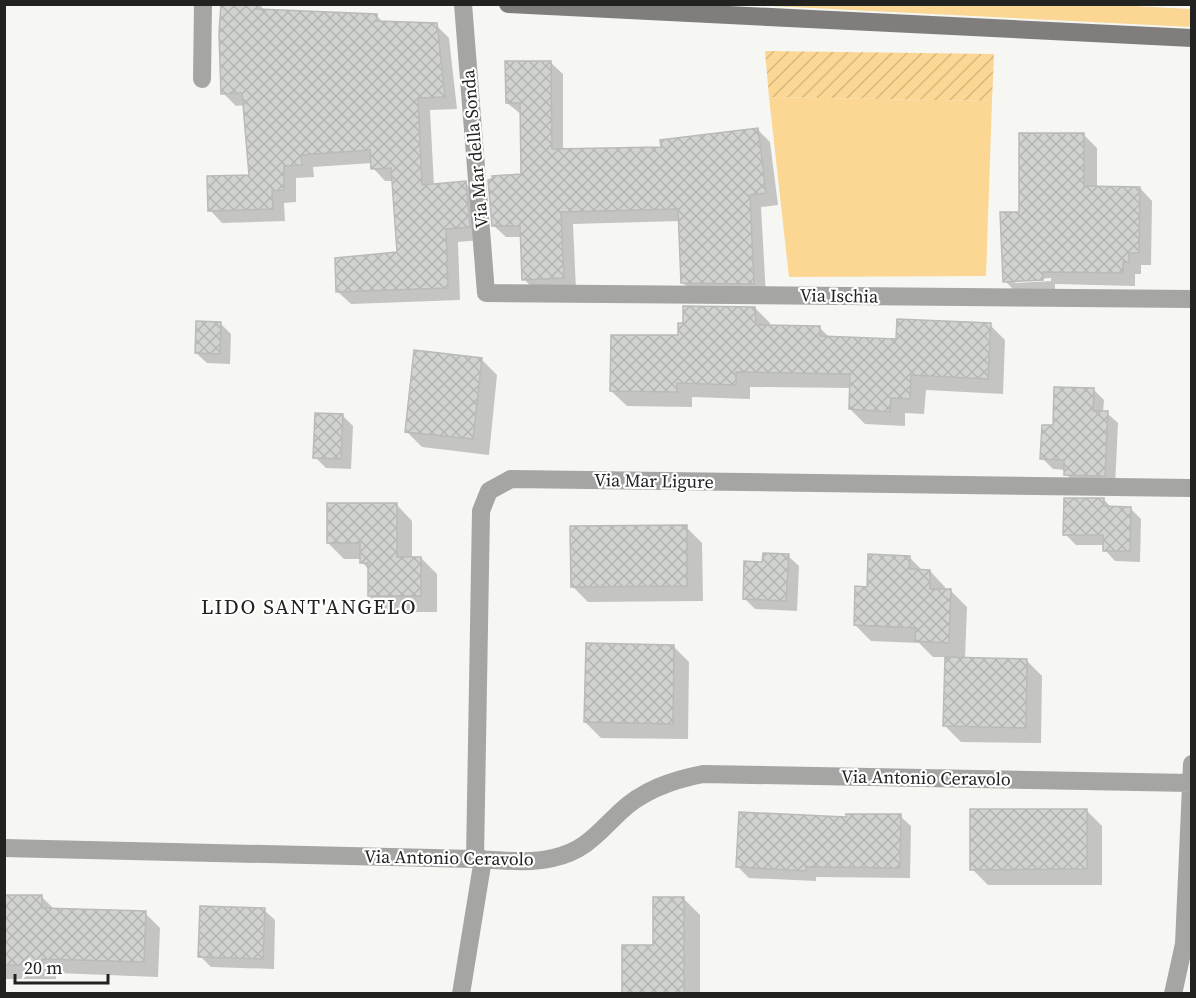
<svg xmlns="http://www.w3.org/2000/svg" width="1196" height="998" font-family="'Source Serif 4',serif">
<defs>
<pattern id="garden-furrows" width="10" height="10" patternUnits="userSpaceOnUse" patternTransform="scale(1.5)"><rect width="10" height="10" fill="#fcd693"/><path d="M-1 1l2-2M0 10L10 0M9 11l2-2" fill="none" stroke="#d8b77e"/></pattern>
<pattern id="building-cross-hatch" width="8" height="8" patternUnits="userSpaceOnUse" patternTransform="scale(1.5)"><rect width="8" height="8" fill="#d1d3d0"/><path d="M0 0l8 8M0 8l8-8" fill="none" stroke="#b3b5b2"/></pattern>
</defs>
<rect width="100%" height="100%" fill="#f6f7f3"/>
<!-- grass -->
<path fill="#fcd693" d="M1095,4L1191,9V27L751,5Z
M769,97L992,101L986,276L789,277Z"/>
<!-- garden -->
<path fill="url(#garden-furrows)" d="M765,51L994,54L992,101L769,97Z"/>
<!-- shadow -->
<path fill="#0003" fill-rule="evenodd" d="M222,4H259L265,11L377,16L384,23L436,25L449,38L457,109L430,110L434,186L465,183L478,196L481,240L458,242L460,300L351,304L338,292L399,253L394,181H385L373,168L372,163L313,167L314,177L296,178V202L284,203L285,221L222,223L210,210L251,176L245,105L236,106L223,93Z
M550,62L563,74V150L662,148L758,130L770,142L778,205L761,207L766,296L695,295L683,283L680,221L573,224L576,290L536,292L524,279L522,237H506L493,225L523,176L522,115L507,103Z
M1084,135L1097,148V188H1140L1152,201L1151,265H1141V274H1135V286L1055,284V292L1018,294L1005,281L1020,213ZM1051,278V281L1015,283V280Z
M755,308L770,323V326L819,327L830,338L898,341L990,325L1005,340L1003,394L926,390L924,414L905,413V426L865,424L850,409L851,388L750,387V399L692,397V407L627,406L611,391L679,337Z
M220,323L231,334L230,364L207,363L196,353Z
M481,359L497,375L489,455L422,447L406,431Z
M1093,389L1104,400L1103,412L1107,413L1118,423L1115,486L1077,485L1066,474V470L1053,469L1042,458L1055,427Z
M343,416L353,426L351,469L326,468L315,457Z
M1104,500L1112,508H1130L1141,519L1140,562L1115,561L1105,550V545H1076L1065,534Z
M397,505L412,521V558H421L437,574V612H385L369,596V570L362,562V559H344L328,543Z
M686,527L702,543L703,601L588,602L572,586Z
M788,556L799,566L797,611L755,609L744,598L764,564Z
M909,557L923,571H930L945,587V591H951L967,607L965,659L1026,660L1042,676L1041,743L961,742L945,726L946,657H933L919,643L871,641L855,625L868,588Z
M673,646L689,662L688,739L601,738L585,722Z
M1086,810L1102,826V885H988L972,869Z
M900,816L911,826L910,878L816,877V881L749,878L738,867L847,819Z
M4,897H42L55,910L145,913L160,928L158,977L56,973V979H4Z
M684,899L700,915V994H624V946H655Z
M264,910L275,920L274,969L211,967L200,956Z"/>
<!-- building -->
<path fill="url(#building-cross-hatch)" stroke="#b9bbb8" stroke-width="1.5" d="M221,4H257V9L377,14V21L437,23L445,97L418,98L422,185L466,181L470,227L446,229L448,288L336,292L335,258L397,252L391,168L371,169L370,150L301,155L302,165L284,166V190L272,191L273,209L208,211L207,176L249,175L242,93L221,94L219,33Z
M505,61H551L552,149L661,147L660,140L758,128L766,193L750,195L754,284L681,283L678,209L561,212L564,278L522,280L520,226H492L488,180L492,179V176L521,174L520,103H506Z
M1019,133H1084V186L1140,187L1139,253H1129V262H1123V273L1043,272V280L1003,282L1000,212H1019Z
M683,306L755,307L756,325L820,326V336L896,339L897,319L991,323L988,379L911,375L910,399L891,398L890,412L849,409L850,374L736,372V385L677,383V392L610,391L611,335H678V323H683Z
M196,321L221,322L220,354L195,353Z
M414,350L482,358L473,439L405,432Z
M1054,387L1094,388L1093,411H1108L1105,476L1064,475V460L1040,459L1042,425H1053Z
M315,413L343,414L341,459L313,458Z
M1064,498H1104V506L1131,507L1130,551H1103V535H1063Z
M327,503H397V557H421V596H368V563H360V543H327Z
M687,525V586L571,587L570,526Z
M763,553L789,554L786,601L743,599L744,561L762,562Z
M868,554L910,556L909,569L930,570V589H951L949,643L915,641L916,628L854,625L855,586L867,587Z
M586,643L674,645L673,724L584,722Z
M945,657L1027,659L1026,728L943,726Z
M970,809H1087V869L970,870Z
M739,812L846,817V814H901L900,868L806,867V871L736,867Z
M4,895H42V908L146,911L144,962L42,959V965H4Z
M653,897H684V993H622V945H653Z
M200,906L265,908L263,959L198,957Z"/>
<g fill="none" stroke-linecap="round" stroke-linejoin="round">
<!-- street -->
<path stroke="#a5a5a4" stroke-width="18" d="M463,4L486,293L1192,299
M202,79L203,4
M4,848L475,859C501,860 527,864 553,858C585,851 598,833 620,812C643,790 672,780 703,774L1191,783
M475,859L481,511L489,491L511,479L1192,488
M461,994L483,859
M1173,994L1184,944L1192,764"/>
<!-- secondary -->
<path stroke="#7f7e7c" stroke-width="18" d="M508,4L1192,38"/>
</g>
<g text-anchor="middle" stroke-width="4.5" stroke-linejoin="round" paint-order="stroke">
<!-- street labels -->
<g font-size="18" fill="#222221" stroke="#fff">
<text transform="translate(475 149) rotate(-95)" y="6">Via Mar della Sonda</text>
<text transform="translate(839 296) rotate(1)" y="6">Via Ischia</text>
<text transform="translate(654 481) rotate(1)" y="6">Via Mar Ligure</text>
<text transform="translate(926 778) rotate(1)" y="6">Via Antonio Ceravolo</text>
<text transform="translate(449 858) rotate(1)" y="6">Via Antonio Ceravolo</text>
</g>
<!-- quarter labels -->
<g font-size="21" letter-spacing="1.5" fill="#222221" stroke="#fff">
<text x="309" y="614">LIDO SANT'ANGELO</text>
</g>
</g>
<!-- border -->
<rect width="1196" height="998" fill="none" stroke="#222221" stroke-width="12"/>
<!-- scale -->
<path d="M15 974v9h93v-9" fill="none" stroke="#222221" stroke-width="3"/>
<text x="24" y="974" font-size="18" fill="#222221" stroke="#ffffff" stroke-width="4.5" paint-order="stroke">20 m</text>
</svg>
